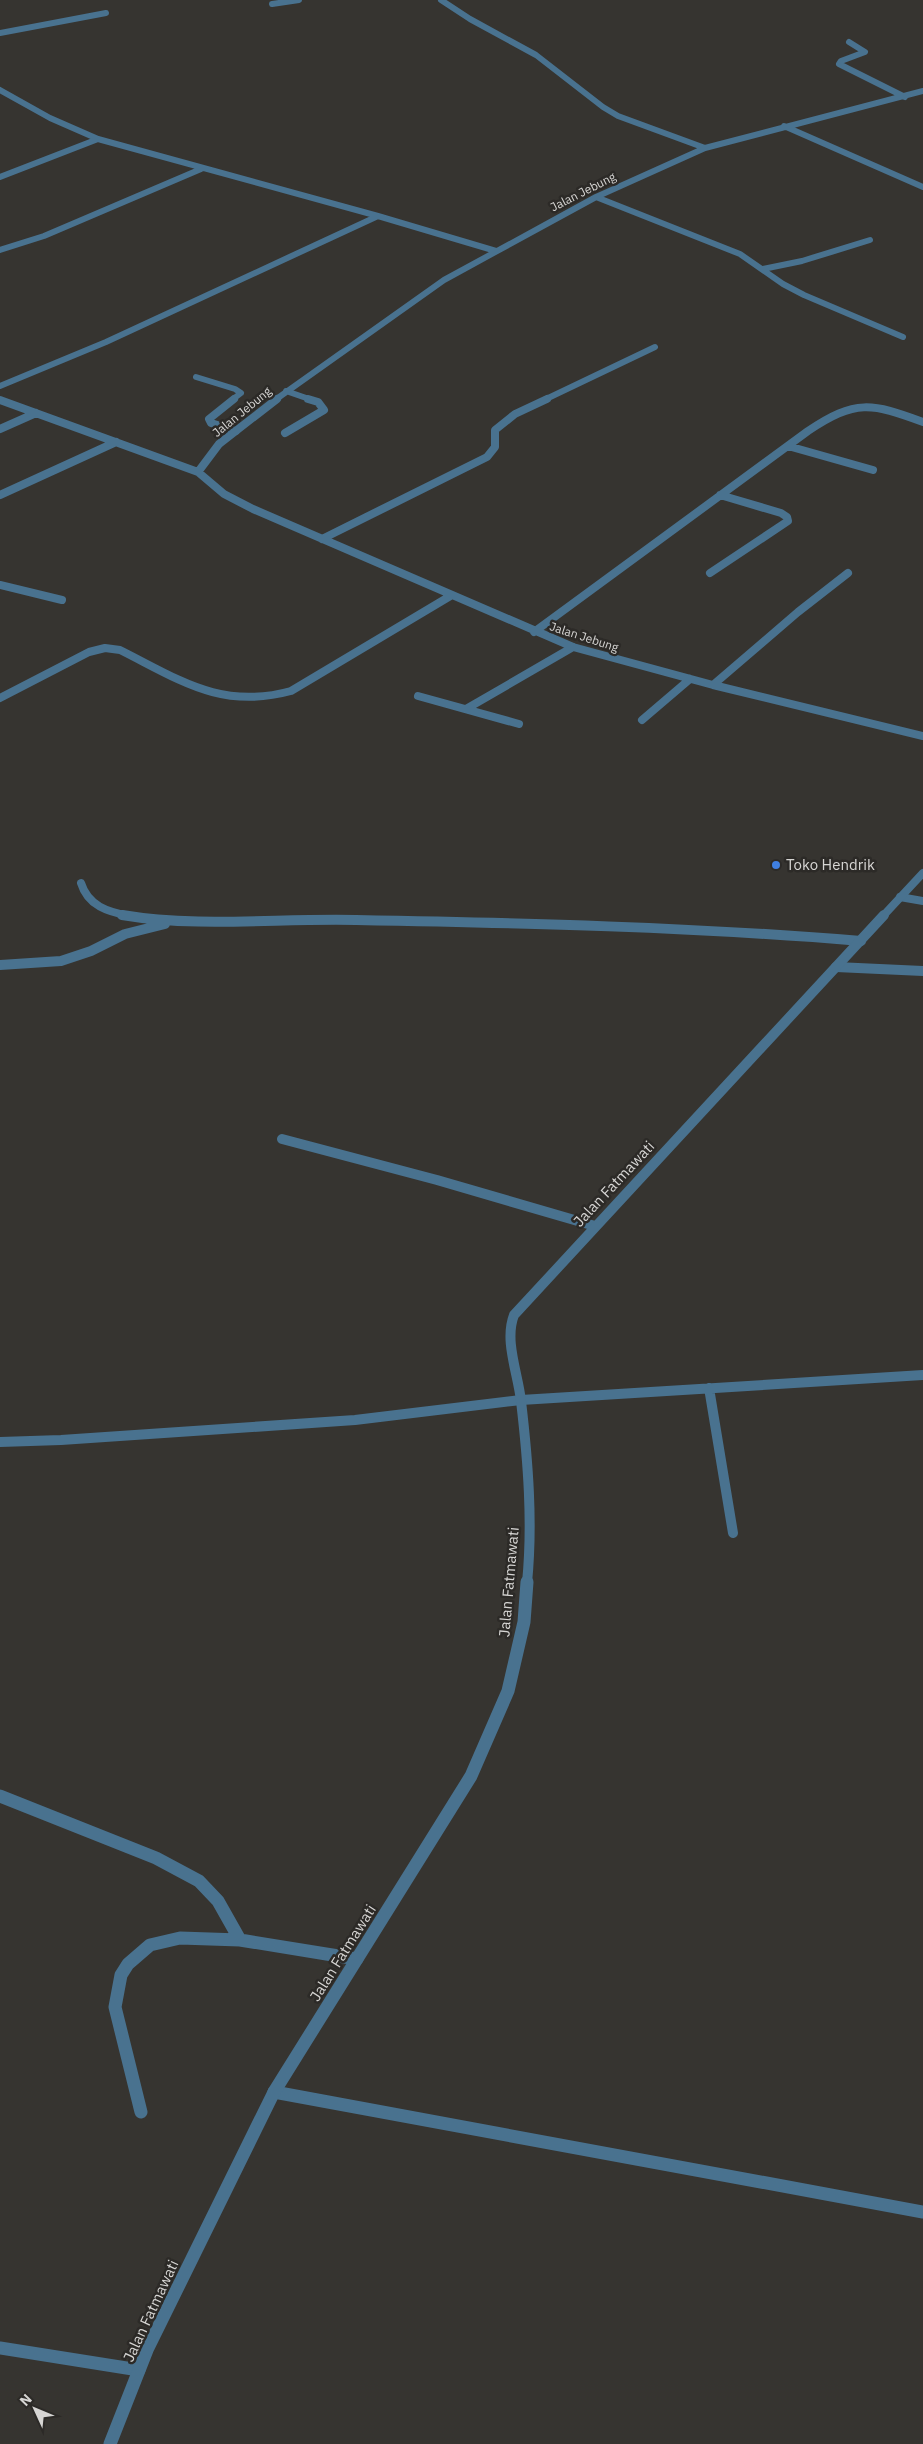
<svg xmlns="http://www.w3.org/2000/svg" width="923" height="2444" font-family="'IBM Plex Sans',sans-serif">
<rect width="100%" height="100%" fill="#363430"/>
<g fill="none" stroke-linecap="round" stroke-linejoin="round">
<!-- service-far1 -->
<path stroke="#49728f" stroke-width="6" d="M196,377L235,389L241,393L232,400"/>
<!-- service -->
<path stroke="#49728f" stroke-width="8" d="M234,399L209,419L211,423L236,431"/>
<!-- minor-far3 -->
<path stroke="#49728f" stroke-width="6" d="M441,0L470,19L536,55L603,107L618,116L705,148
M272,4L299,0
M0,33L106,13
M849,42L865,52L841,61L839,64L905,97
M0,90L50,118L98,139L378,216L496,251
M784,126L923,187
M0,177L98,139
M596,197L740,254L783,284L804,295L903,337
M0,250L44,236L201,169
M763,269L802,261L870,240
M0,386L106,342L378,216
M286,391L312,400
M275,400L444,280L596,197L705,148L923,91
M544,400L655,347"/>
<!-- minor-far2 -->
<path stroke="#49728f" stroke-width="8" d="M0,400L198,472L224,494L253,509L573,647L713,685L923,736
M0,429L36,413
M285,433L324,410L318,402L308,399
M788,446L873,470
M198,472L219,444L277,399
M0,495L116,442
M322,539L487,457L495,447V430L515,414L547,399
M710,573L788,521L787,517L781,513L720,495
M0,585L62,600
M534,632L808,431C856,399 871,403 923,422
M713,685L798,612L848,573
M418,696L519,724
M0,698L89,652L105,648L120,650C180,680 221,710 291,691L452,595
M466,709L573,647
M642,720L690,679
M81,883C88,906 108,912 130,916
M900,897L923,901"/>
<!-- minor-far1 -->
<path stroke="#49728f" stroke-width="10" d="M122,915C199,928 278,918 356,920C524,923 693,927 861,941
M0,965L61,961L91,951L125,934L165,924
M836,967L923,971
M282,1139L437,1180L595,1226
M709,1388L733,1533
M0,1442L61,1440L355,1420L521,1400L923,1375"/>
<!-- minor -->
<path stroke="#49728f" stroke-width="13" d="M0,1796L156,1858L199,1881L218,1901L240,1940
M274,2092L923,2212
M141,2112L115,2007L121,1975L128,1964L150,1945L180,1938L240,1940L357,1959
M0,2348L139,2370"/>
<!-- tertiary-far2 -->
<path stroke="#49728f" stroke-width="8" d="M883,916L923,873"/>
<!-- tertiary-far1 -->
<path stroke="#49728f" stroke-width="10" d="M527,1583C533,1523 528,1461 521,1401C518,1373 504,1341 514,1315L884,915"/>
<!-- tertiary -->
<path stroke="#49728f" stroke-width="13" d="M110,2444L147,2350L274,2092L471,1776L508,1691L524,1622L527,1582"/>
</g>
<!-- markers -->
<circle fill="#3f7fe0" stroke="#2c2a27" stroke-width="2" cx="776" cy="865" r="5"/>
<g text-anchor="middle" stroke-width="5" stroke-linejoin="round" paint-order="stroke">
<!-- far-street labels -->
<g font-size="12" fill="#d6d5d3" stroke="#2c2a27">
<text transform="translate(583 192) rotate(-27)" y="4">Jalan Jebung</text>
<text transform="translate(242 412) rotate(-39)" y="4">Jalan Jebung</text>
<text transform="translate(584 637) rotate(18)" y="4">Jalan Jebung</text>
</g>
<!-- poi labels -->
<g font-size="15" fill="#d6d5d3" stroke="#2c2a27" text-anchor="start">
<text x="786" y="870">Toko Hendrik</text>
</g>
<!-- street labels -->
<g font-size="15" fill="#d6d5d3" stroke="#2c2a27">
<text transform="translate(614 1184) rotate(-47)" y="5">Jalan Fatmawati</text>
<text transform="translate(509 1582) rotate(-85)" y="5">Jalan Fatmawati</text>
<text transform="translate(343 1953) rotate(-58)" y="5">Jalan Fatmawati</text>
<text transform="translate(151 2311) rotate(-65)" y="5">Jalan Fatmawati</text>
</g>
</g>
<!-- north arrow -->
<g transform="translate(35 2409) rotate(314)" stroke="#2c2a27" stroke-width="4" paint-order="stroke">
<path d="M0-4L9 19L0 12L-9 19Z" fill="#d6d5d3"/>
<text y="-8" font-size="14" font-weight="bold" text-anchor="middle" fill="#d6d5d3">N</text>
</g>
</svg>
